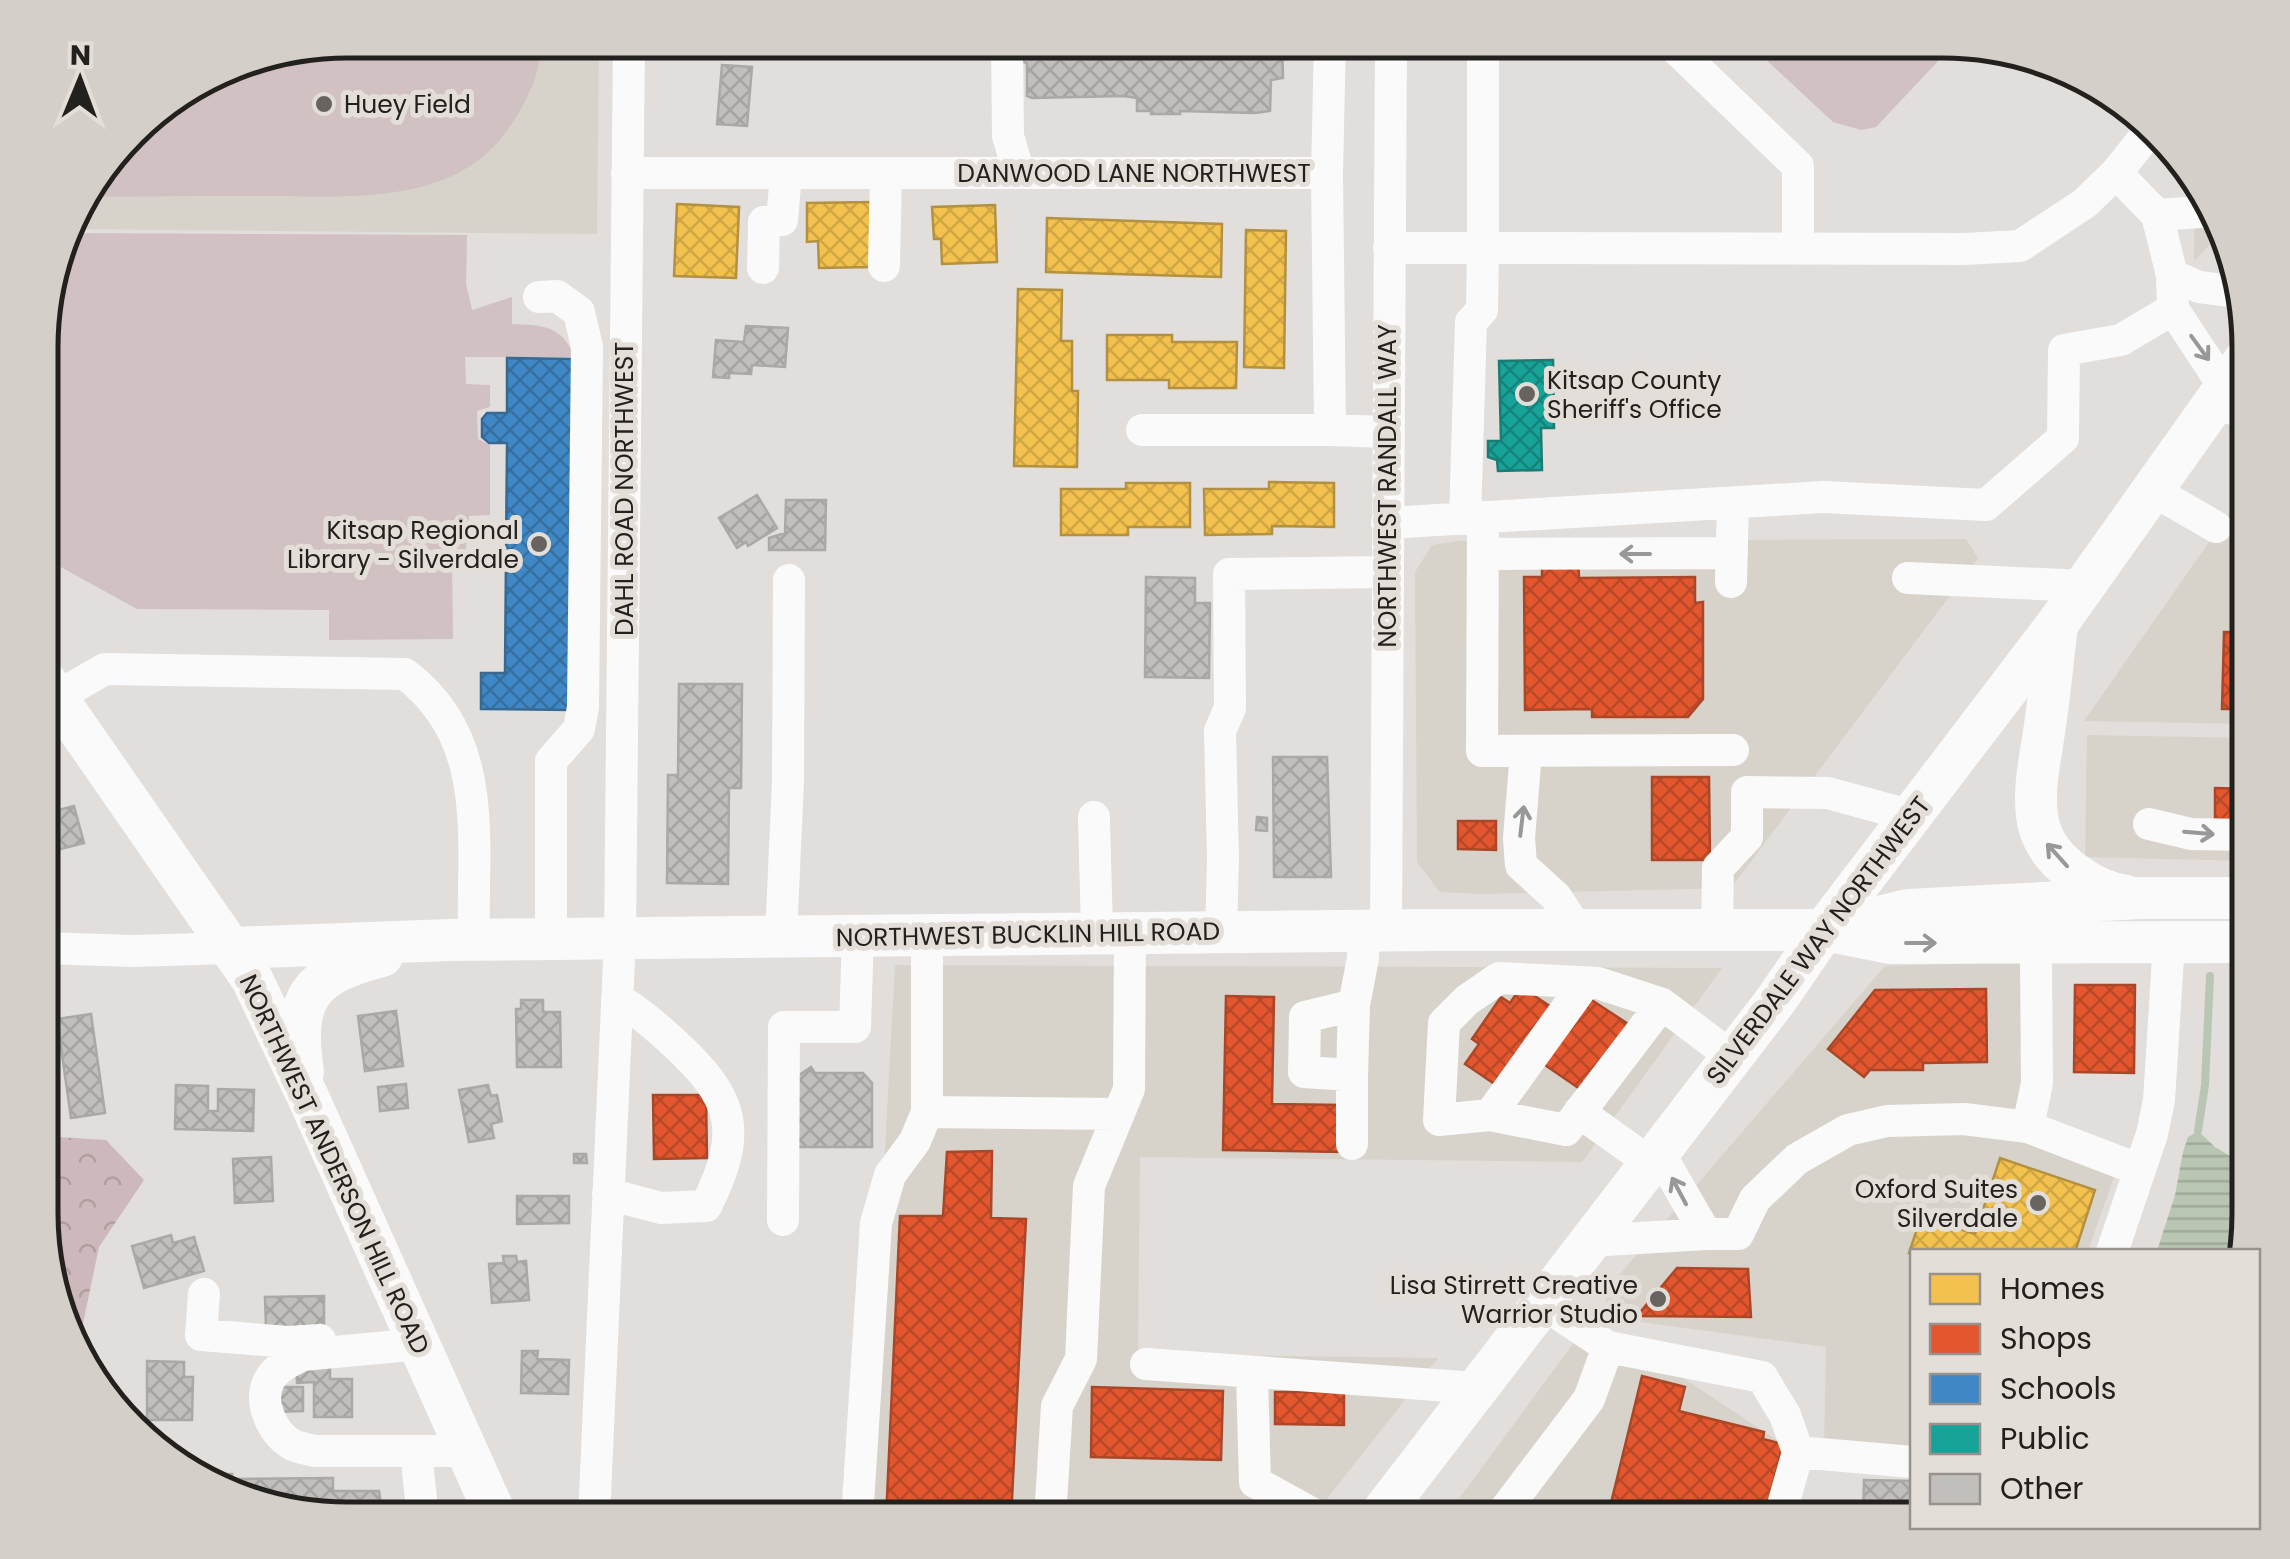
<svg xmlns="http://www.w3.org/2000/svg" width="2290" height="1559" font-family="Poppins,sans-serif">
<defs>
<pattern id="forest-crowns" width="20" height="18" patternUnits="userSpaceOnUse" patternTransform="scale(2.5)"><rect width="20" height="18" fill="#cdb9bb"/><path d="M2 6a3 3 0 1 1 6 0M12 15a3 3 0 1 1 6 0" fill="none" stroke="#b09fa0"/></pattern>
<pattern id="water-rules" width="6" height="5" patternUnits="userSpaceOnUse" patternTransform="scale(2.5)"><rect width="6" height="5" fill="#bac6b4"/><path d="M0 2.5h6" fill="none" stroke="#a0aa9a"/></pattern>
<pattern id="homes-cross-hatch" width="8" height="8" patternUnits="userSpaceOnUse" patternTransform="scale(2.5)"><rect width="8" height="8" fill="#f2c14e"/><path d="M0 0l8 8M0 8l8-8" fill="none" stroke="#cfa644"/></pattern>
<pattern id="shops-cross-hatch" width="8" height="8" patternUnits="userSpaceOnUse" patternTransform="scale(2.5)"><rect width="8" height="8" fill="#e4572e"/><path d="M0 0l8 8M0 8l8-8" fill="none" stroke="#b84827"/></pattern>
<pattern id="schools-cross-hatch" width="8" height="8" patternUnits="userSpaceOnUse" patternTransform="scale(2.5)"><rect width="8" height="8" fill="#3f88c5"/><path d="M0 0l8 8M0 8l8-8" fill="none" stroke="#346f9f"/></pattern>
<pattern id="public-cross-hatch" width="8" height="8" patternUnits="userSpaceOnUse" patternTransform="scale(2.5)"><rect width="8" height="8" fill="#17a398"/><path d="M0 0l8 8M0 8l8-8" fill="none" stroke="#14847b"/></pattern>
<pattern id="building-cross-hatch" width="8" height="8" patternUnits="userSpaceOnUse" patternTransform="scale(2.5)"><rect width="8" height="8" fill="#c0bfbc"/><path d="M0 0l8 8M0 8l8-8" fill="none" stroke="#a5a4a1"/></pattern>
</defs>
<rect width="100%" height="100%" fill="#e1dedb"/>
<!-- built -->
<path fill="#d8d3ca" d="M346,40H599L597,234L66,229L72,210L144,116L230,63Z
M2195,177L2209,194L2221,233L2194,261Z
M2249,485V724L2084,721Z
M1966,539L1978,558L1731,888L1482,894L1440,892L1417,862L1415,572L1432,545L1459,541Z
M2087,735L2249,738V861L2085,857Z
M2020,962L2024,1132L2118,1166L2088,1251L1912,1252V1448L1824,1446L1826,1347L1618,1319L1602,1295L1885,966Z
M895,965L1722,968L1582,1162L1140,1157L1138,1354L1438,1358L1311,1519H865Z
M2241,977H2249V1109L2240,1105Z
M1592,1318L1783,1444L1767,1519H1444Z"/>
<!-- green -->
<path fill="#d1c1c2" d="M346,40H543C540,72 529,99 511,125C457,207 352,196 266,196C205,196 144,196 82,197L144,116L230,63Z
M1746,41H1957L1876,127L1861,130L1833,122Z
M65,233L467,235L466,284L472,310L512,297V324C543,325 563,326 574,357H465L466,384L490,385V407L477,411L478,439L490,445V515L469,516L465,558L452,559L453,639L329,640V610L137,609L48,560L43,544V307Z"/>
<!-- forest -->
<path fill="url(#forest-crowns)" d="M43,1136L106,1140L144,1180L99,1247L82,1328L103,1390L81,1365L43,1252Z"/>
<!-- water -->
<path fill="url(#water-rules)" d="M2198,1131L2215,1147L2249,1167V1232L2246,1251H2157L2175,1195L2183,1152L2188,1137Z"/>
<!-- homes -->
<path fill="url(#homes-cross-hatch)" stroke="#b49140" stroke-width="2.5" d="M873,202V267L819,268L818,241L807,242V203Z
M677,204L739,207L736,278L674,276Z
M995,205L997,262L942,264L941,239H934L932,207Z
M1047,218L1222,224L1221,277L1046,272Z
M1246,230L1286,231L1284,368L1244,367Z
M1018,289L1062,290L1061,341H1072V391H1078L1077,467L1014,466Z
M1107,335H1172V342H1237L1236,388H1169V380H1107Z
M1269,482L1334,483V527L1272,526V534L1205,535L1204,489H1269Z
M1126,483H1190V527H1128V535H1061V489H1126Z
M2000,1158L2095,1190L2075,1252L1909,1253L1921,1217L1975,1234Z"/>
<!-- shops -->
<path fill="url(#shops-cross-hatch)" stroke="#aa4729" stroke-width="2.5" d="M2241,544H2249V709H2222L2224,632H2239Z
M1542,555H1578L1579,578L1695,577V603L1703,602V699L1688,717H1592V709L1525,710L1524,577H1542Z
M1652,777H1709L1710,860H1652Z
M2215,788L2249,789V828H2215Z
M1458,821H1496V850L1458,849Z
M2075,985H2135L2134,1073L2074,1072Z
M1521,987L1556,1010L1502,1089L1465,1064L1479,1044L1472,1039L1501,997L1510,1003Z
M1986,989L1987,1062L1923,1063V1070H1870L1864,1077L1828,1049L1875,990Z
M1226,996L1274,997L1272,1104L1344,1105L1343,1152L1223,1150Z
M1587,997L1642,1033L1596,1100L1542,1063Z
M653,1095H706L707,1158L654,1159Z
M992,1151L991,1218L1026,1219L1011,1519H886L900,1216H943L947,1152Z
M1677,1268L1748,1269L1751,1317L1637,1316Z
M1642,1376L1685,1387L1679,1411L1764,1432L1763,1439L1783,1444L1764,1519H1654L1610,1507Z
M1092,1387L1223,1391L1221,1460L1091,1457Z
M1275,1392H1344V1425L1275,1424Z"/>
<!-- schools -->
<path fill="url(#schools-cross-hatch)" stroke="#376993" stroke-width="2.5" d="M507,358L574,359L571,710L481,709V673H505L507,443H489L482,437V419L487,413H507Z"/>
<!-- public -->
<path fill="url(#public-cross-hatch)" stroke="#1b7c73" stroke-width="2.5" d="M1553,360L1554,428H1541L1542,470L1498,471L1497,460L1488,457V441H1501L1499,361Z"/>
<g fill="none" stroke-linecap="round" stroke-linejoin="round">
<!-- stream -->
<path stroke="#bac6b4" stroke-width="8" d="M2198,1131L2205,1085L2210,976"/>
</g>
<!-- building -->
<path fill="url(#building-cross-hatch)" stroke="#aaa9a6" stroke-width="2.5" d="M1023,40H1282L1283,78L1271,80L1270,111L1255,113L1180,111V114H1151V111H1137V98L1124,96L1032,98L1027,96V63L1023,62Z
M722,65L752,67L747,126L717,124Z
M746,326L788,328L785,367L752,365L751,374L729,373V378L713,377L716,340L744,342Z
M757,495L777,528L748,546L746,542L737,548L719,518Z
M786,500H826L825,550H769V538L785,533Z
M1146,577L1195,578V603H1210L1209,678L1145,677Z
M679,684H742L741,788H729L728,884L667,883L668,775H678Z
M1273,757H1327L1331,877H1274Z
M47,767L57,799L43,804V768Z
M74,806L84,843L44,853L43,857V814Z
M1257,817L1267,818V831L1256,830Z
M521,1000H543V1012H560L561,1067H517L516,1009H521Z
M396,1011L403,1066L365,1071L358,1016Z
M91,1014L105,1113L71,1118L57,1019Z
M811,1067L815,1073H863L872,1083V1147H798L792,1080Z
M406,1084L408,1108L380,1111L378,1087Z
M176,1085L208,1086V1111H218V1089L254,1090L253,1131L175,1129Z
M488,1085L491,1096L497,1095L502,1121L491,1124L494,1138L469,1142L459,1090Z
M574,1154H586L587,1163H574Z
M271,1157L273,1201L235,1203L233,1159Z
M517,1196H569V1223L517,1224Z
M171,1235L173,1243L194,1237L204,1271L144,1288L132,1246Z
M503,1256H516L517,1262L526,1261L529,1300L492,1303L489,1264L504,1263Z
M324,1296V1328H266L265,1297Z
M522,1351H538L537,1359L569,1360L568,1394L521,1393Z
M147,1361L184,1362V1377H193L192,1420H147Z
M330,1361V1379H352V1417H314V1382L297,1383L296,1362Z
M275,1387H303V1411L275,1412Z
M193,1474H232V1485H215Z
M333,1478V1491H379L383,1518H327L247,1503L235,1496L234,1479Z
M1864,1480L1912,1481V1519H1863Z"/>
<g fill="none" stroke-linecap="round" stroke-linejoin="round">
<!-- minor -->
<path stroke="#fafafa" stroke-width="32" d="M1007,40L1008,136L1019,173
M1483,40V248L1964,249L2020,246L2085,203L2116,173L2152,128
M1668,41L1798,166V249
M627,173H1327L1330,430L1387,432
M1327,173L1330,40
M2116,173L2157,215L2172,275L2173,309L2225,388
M2157,215L2215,211
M1389,248H1483L1482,310L1471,322L1465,519
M884,266L886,173
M763,268L764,222L782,220L786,174
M2172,275L2199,287L2239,292
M539,297L557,296L579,312L587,347L583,707L579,729L551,761V940
M2214,403L2249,414
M1142,430H1330
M2152,490L2216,527
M1483,518L1482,751L1733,750
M1387,523L1824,497L1986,505L2063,438L2064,350L2121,340L2173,309
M1483,554L1732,553
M1908,578L2084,586
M1731,582L1733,503
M56,697L105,669L405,674C493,740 471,845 474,942
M1526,752L1519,838L1521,865L1556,897L1578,931
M1094,817L1097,934
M2149,824L2191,834L2249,835
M1717,931L1718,868L1747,837V792L1828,793L1912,816
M1386,932L1391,40
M1221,933L1223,859L1220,731L1230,708L1229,574L1387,572
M927,936V1112L1119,1114
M781,937L788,781L789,580
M43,948L133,951L232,948
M1662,1004L1566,1130L1490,1115L1439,1120L1444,1023L1467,1000L1499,978L1598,983L1662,1004L1732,1057
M1352,1075L1354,1005
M1579,1112L1649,1162
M1490,1115L1585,983
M2028,1127L2037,1083L2036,956
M1352,1144V1075L1304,1072L1305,1017L1354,1005L1363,958V932
M608,1194L661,1208L706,1206C744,1130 734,1098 673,1042C654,1025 639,1011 617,999
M783,1220L784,1027H855L858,936
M1706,1234H1738L1755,1199L1797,1159L1848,1130L1887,1121L1964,1119L2028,1127L2140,1170
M1589,1241L1706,1234L1658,1151
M2112,1252L2152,1134L2159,1100L2169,942
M204,1294L201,1335L288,1342L320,1340
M1542,1303L1608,1347L1762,1377L1785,1415L1798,1452L1912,1462
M420,1344L303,1355C291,1361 277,1367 270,1379C257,1401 272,1432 291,1444C298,1448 308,1449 315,1451H468
M1146,1364L1477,1388
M1252,1374L1255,1482L1322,1519
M418,1471L423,1518
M1393,1500L1421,1519
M594,1518L620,938L629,40
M857,1519L876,1223L890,1175L915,1141L927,1112
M1050,1519L1057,1406L1081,1359L1089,1186L1129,1089L1130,933
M1257,1519L1278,1495
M1498,1519L1589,1399L1608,1347
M1779,1519L1798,1452"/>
<!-- major -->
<path stroke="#fafafa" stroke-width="42" d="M2057,625C2053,658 2050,692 2045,725C2041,757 2031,794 2039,826C2048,861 2091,891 2126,896
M43,678L252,979L308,1097L497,1518
M1839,927L1908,910L2141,898H2249
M232,948L450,940L1432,930H1824L1890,943L2249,942
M303,1072C292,997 309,975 382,956
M1377,1519L1776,1000L1824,930L2058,623L2249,354"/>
</g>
<!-- one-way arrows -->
<defs><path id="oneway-shaft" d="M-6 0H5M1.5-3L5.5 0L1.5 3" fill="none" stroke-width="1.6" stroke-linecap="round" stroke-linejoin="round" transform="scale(2.5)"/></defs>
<g stroke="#999897">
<use href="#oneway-shaft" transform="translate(2200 348) rotate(54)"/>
<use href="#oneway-shaft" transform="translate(1635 554) rotate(180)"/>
<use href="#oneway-shaft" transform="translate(1522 821) rotate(-83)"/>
<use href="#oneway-shaft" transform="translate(2199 833) rotate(5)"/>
<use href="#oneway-shaft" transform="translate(2057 855) rotate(-132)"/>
<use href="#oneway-shaft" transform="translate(1921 943)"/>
<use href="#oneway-shaft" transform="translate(1679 1191) rotate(-118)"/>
</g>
<!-- markers -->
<g fill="#666360" stroke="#e4ded8" stroke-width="4">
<circle cx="324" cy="104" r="10"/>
<circle cx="1527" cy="394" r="10"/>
<circle cx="539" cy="544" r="10"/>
<circle cx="2038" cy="1203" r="10"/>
<circle cx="1658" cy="1299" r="10"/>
</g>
<g text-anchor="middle" stroke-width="10" stroke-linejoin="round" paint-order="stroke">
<!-- poi labels -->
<g font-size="25" fill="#23211e" stroke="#e4ded8" text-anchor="end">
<text x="344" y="113" text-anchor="start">Huey Field</text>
<text x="1547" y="389" text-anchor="start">Kitsap County<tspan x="1547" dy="29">Sheriff's Office</tspan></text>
<text x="519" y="539">Kitsap Regional<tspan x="519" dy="29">Library - Silverdale</tspan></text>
<text x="2018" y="1198">Oxford Suites<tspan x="2018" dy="29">Silverdale</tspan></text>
<text x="1638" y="1294">Lisa Stirrett Creative<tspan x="1638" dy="29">Warrior Studio</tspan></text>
</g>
<!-- street labels -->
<g font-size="25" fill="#23211e" stroke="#e4ded8">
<text x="1134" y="182">DANWOOD LANE NORTHWEST</text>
<text transform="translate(1387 486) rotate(-90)" y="9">NORTHWEST RANDALL WAY</text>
<text transform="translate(624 489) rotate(-90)" y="9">DAHL ROAD NORTHWEST</text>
<text transform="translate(1028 934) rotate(-1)" y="9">NORTHWEST BUCKLIN HILL ROAD</text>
<text transform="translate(1818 940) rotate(-53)" y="9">SILVERDALE WAY NORTHWEST</text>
<text transform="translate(335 1164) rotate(65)" y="9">NORTHWEST ANDERSON HILL ROAD</text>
</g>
</g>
<!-- crop -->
<path d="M0 0H2290V1559H0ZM347 58H1943A289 289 0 0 1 2232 347V1213A289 289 0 0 1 1943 1502H347A289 289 0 0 1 58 1213V347A289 289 0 0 1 347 58Z" fill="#d5cfc9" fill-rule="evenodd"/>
<path fill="none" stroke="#23211e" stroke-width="5" d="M347 58H1943A289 289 0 0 1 2232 347V1213A289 289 0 0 1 1943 1502H347A289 289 0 0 1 58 1213V347A289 289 0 0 1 347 58Z"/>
<!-- legend -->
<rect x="1910" y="1249" width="350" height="280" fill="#e4ded8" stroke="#97928e" stroke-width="2.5"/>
<rect x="1930" y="1274" width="50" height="30" fill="#f2c14e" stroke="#97928e" stroke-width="2.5"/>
<text x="2000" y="1299" font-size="30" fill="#23211e">Homes</text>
<rect x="1930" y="1324" width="50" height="30" fill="#e4572e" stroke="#97928e" stroke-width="2.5"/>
<text x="2000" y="1349" font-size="30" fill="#23211e">Shops</text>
<rect x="1930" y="1374" width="50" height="30" fill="#3f88c5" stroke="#97928e" stroke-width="2.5"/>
<text x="2000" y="1399" font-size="30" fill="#23211e">Schools</text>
<rect x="1930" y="1424" width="50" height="30" fill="#17a398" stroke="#97928e" stroke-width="2.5"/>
<text x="2000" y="1449" font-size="30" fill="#23211e">Public</text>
<rect x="1930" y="1474" width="50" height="30" fill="#c0bfbc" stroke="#97928e" stroke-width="2.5"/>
<text x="2000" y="1499" font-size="30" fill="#23211e">Other</text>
<!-- north arrow -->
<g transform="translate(80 80) rotate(1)" stroke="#e4ded8" stroke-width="8" paint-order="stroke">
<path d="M0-8L18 38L0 25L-18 38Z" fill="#23211e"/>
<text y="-15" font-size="28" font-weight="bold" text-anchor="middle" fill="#23211e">N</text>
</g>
</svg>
